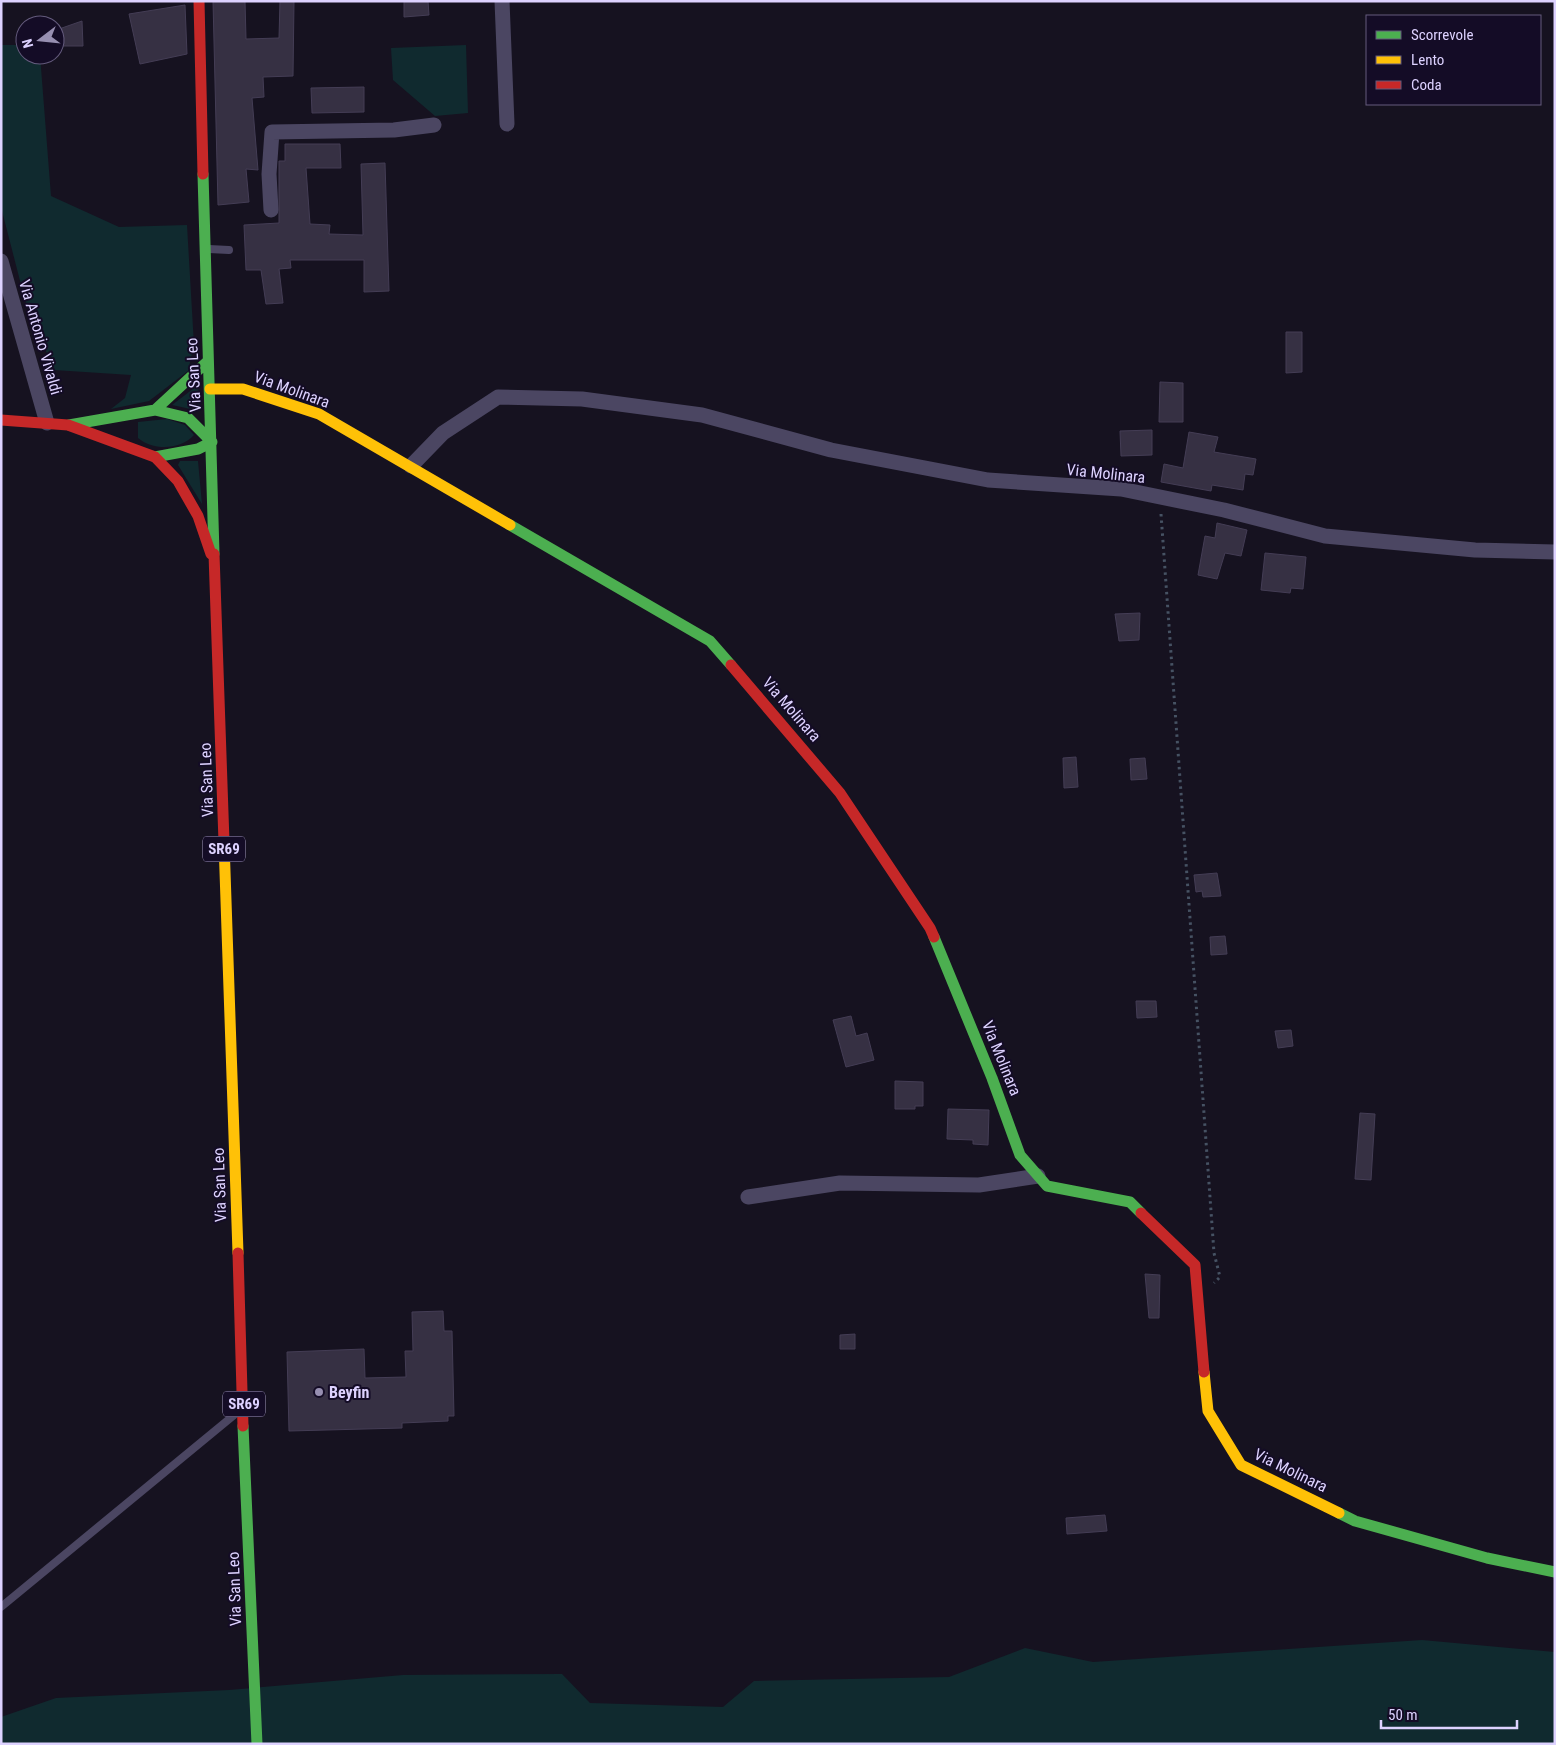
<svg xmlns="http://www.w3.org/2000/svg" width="1556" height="1745" font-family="'Roboto Condensed',sans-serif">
<rect width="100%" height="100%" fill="#161220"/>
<!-- green -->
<path fill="#102a2f" d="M1,45H25V55H40L51,196L119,227L187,225L194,345L188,371L149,401L111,409L125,398L131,375L54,370L26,304L1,207Z
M466,45L468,113L435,116L393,80L391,48Z
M198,385L200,411L172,405Z
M167,419L185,425L194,435C181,450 153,451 138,438V422Z
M180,461H198L202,504L178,465Z
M1422,1640L1555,1652V1744H1V1717L56,1698L229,1690L403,1675L562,1674L590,1703L723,1707L754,1681L949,1677L1025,1648L1093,1662Z"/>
<!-- building -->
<path fill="#363043" stroke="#443d55" d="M213,1H245L246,39L279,38L280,1H294L293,76L263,77L264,97L252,98L258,170L246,169L249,202L218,205Z
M404,1H428L429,15L404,17Z
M185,5L187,54L140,64L129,14Z
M82,21L83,46H59V29Z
M364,87V112L312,113L311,88Z
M285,144H340L341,168H306L310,224L330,225L329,234L363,235L361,164L385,163L389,291L364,292V260H290L291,268L279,269L283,303L266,304L261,270H246L244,225L279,223V161H285Z
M1286,332H1302V372L1286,373Z
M1160,382L1183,383V422H1159Z
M1152,430V455L1121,456L1120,431Z
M1189,432L1218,437L1214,452L1256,459L1253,475L1245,474L1243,490L1212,485L1211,491L1161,482L1164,464L1183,468Z
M1217,523L1247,530L1241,556L1225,553L1217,579L1198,575L1205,536L1215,538Z
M1265,553L1306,557L1303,589L1291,588L1290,593L1261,590Z
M1140,613L1139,640L1119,641L1115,614Z
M1076,757L1078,787L1064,788L1063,758Z
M1145,758L1147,779L1131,780L1130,759Z
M1217,873L1221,896L1203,897L1202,891L1196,892L1194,875Z
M1225,936L1227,954L1211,955L1210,937Z
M1136,1001H1156L1157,1017L1137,1018Z
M851,1016L856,1036L867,1033L874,1060L846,1067L833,1020Z
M1291,1030L1293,1046L1278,1048L1275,1031Z
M895,1081L923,1082V1106H915V1109H895Z
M948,1109L989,1110L988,1145L973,1144V1140L947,1139Z
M1360,1113L1375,1114L1371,1180L1355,1179Z
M1145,1274L1160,1275L1159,1318H1149Z
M443,1311L444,1331H452L454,1416H448V1421L402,1423V1428L289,1431L287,1352L364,1349L365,1378L406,1377L405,1351H413L412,1312Z
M855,1334V1349H840V1335Z
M1105,1515L1107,1531L1067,1534L1066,1518Z"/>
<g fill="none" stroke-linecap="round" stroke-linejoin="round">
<!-- path -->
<path stroke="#465263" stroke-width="3" stroke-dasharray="2.5 4" stroke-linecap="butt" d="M1161,514L1214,1253L1220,1277L1214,1283"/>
<!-- lane -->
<path stroke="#4b4662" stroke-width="8" d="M209,249L229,250
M1,1607L239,1411"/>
<!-- street -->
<path stroke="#4b4662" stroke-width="15" d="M502,1L507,124
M271,210L269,174L272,132L394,130L434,125
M1,261L47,423
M411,466L443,433L498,397L582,399L702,415L831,450L988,480L1121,489L1224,510L1325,536L1475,550L1555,552
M748,1197L840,1183L979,1185L1038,1176"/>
<!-- fast -->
<path stroke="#4caf50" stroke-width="11" d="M203,174L214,554
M155,410L188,418L212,442L198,449L155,457
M69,425L155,410L208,361
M510,525L710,641L731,665
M934,937L992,1078L1020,1155L1047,1186L1130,1202L1141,1213
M243,1426L257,1744
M1339,1513L1355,1521L1487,1558L1555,1572"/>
<!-- slow -->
<path stroke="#ffc107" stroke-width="11" d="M210,389H243L319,414L510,525
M224,842L238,1253
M1204,1372L1208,1411L1241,1465L1339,1513"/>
<!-- jam -->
<path stroke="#c62828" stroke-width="11" d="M199,1L203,174
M1,420L68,425L155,457L178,481L198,516L211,554
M214,554L224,842
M731,665L840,793L930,928L934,937
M1141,1213L1195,1265L1204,1372
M238,1253L243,1426"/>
</g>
<!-- markers -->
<circle fill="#978fb1" stroke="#140c26" stroke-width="2" cx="319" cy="1392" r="5"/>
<g text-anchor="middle" stroke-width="4" stroke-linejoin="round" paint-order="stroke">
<!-- shield labels -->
<g fill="#140c26" stroke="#a197be" stroke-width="1">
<rect x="203" y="836.5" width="42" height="25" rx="4"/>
<rect x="223" y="1391.5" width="42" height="25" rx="4"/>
</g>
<g font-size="15" font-weight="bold" fill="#ddd2ff">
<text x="224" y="854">SR69</text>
<text x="244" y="1409">SR69</text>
</g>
<!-- street labels -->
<g font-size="16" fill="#ddd2ff" stroke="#140c26">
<text transform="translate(41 337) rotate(74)" y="6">Via Antonio Vivaldi</text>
<text transform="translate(193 375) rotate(-93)" y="6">Via San Leo</text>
<text transform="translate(292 389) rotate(20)" y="6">Via Molinara</text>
<text transform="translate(1106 473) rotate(6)" y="6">Via Molinara</text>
<text transform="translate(792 709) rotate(49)" y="6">Via Molinara</text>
<text transform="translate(206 780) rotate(-92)" y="6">Via San Leo</text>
<text transform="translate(1002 1058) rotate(68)" y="6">Via Molinara</text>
<text transform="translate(219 1185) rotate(-92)" y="6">Via San Leo</text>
<text transform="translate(1291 1470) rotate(26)" y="6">Via Molinara</text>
<text transform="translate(234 1589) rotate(-92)" y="6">Via San Leo</text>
</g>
<!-- poi labels -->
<g font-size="16" font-weight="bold" fill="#ddd2ff" stroke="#140c26" text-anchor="start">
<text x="329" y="1398">Beyfin</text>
</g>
</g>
<!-- border -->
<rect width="1556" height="1745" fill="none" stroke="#ddd2ff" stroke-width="5"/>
<!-- legend -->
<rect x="1366" y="15" width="175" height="90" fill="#140c26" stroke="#645b7d"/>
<rect x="1376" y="31" width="25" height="8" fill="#4caf50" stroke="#645b7d"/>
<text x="1411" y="40" font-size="15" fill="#ddd2ff">Scorrevole</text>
<rect x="1376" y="56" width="25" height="8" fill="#ffc107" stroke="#645b7d"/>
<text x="1411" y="65" font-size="15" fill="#ddd2ff">Lento</text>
<rect x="1376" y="81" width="25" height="8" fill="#c62828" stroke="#645b7d"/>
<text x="1411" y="90" font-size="15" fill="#ddd2ff">Coda</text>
<!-- north arrow -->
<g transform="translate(40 40) rotate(254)"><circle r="24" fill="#140c26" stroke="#645b7d"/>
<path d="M0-4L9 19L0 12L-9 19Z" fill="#978fb1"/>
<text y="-8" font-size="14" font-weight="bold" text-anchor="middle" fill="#ddd2ff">N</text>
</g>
<!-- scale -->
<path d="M1381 1720v8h136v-8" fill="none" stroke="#ddd2ff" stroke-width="2.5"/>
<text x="1388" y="1720" font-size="15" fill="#ddd2ff" stroke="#140c26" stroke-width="4" paint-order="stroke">50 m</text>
</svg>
